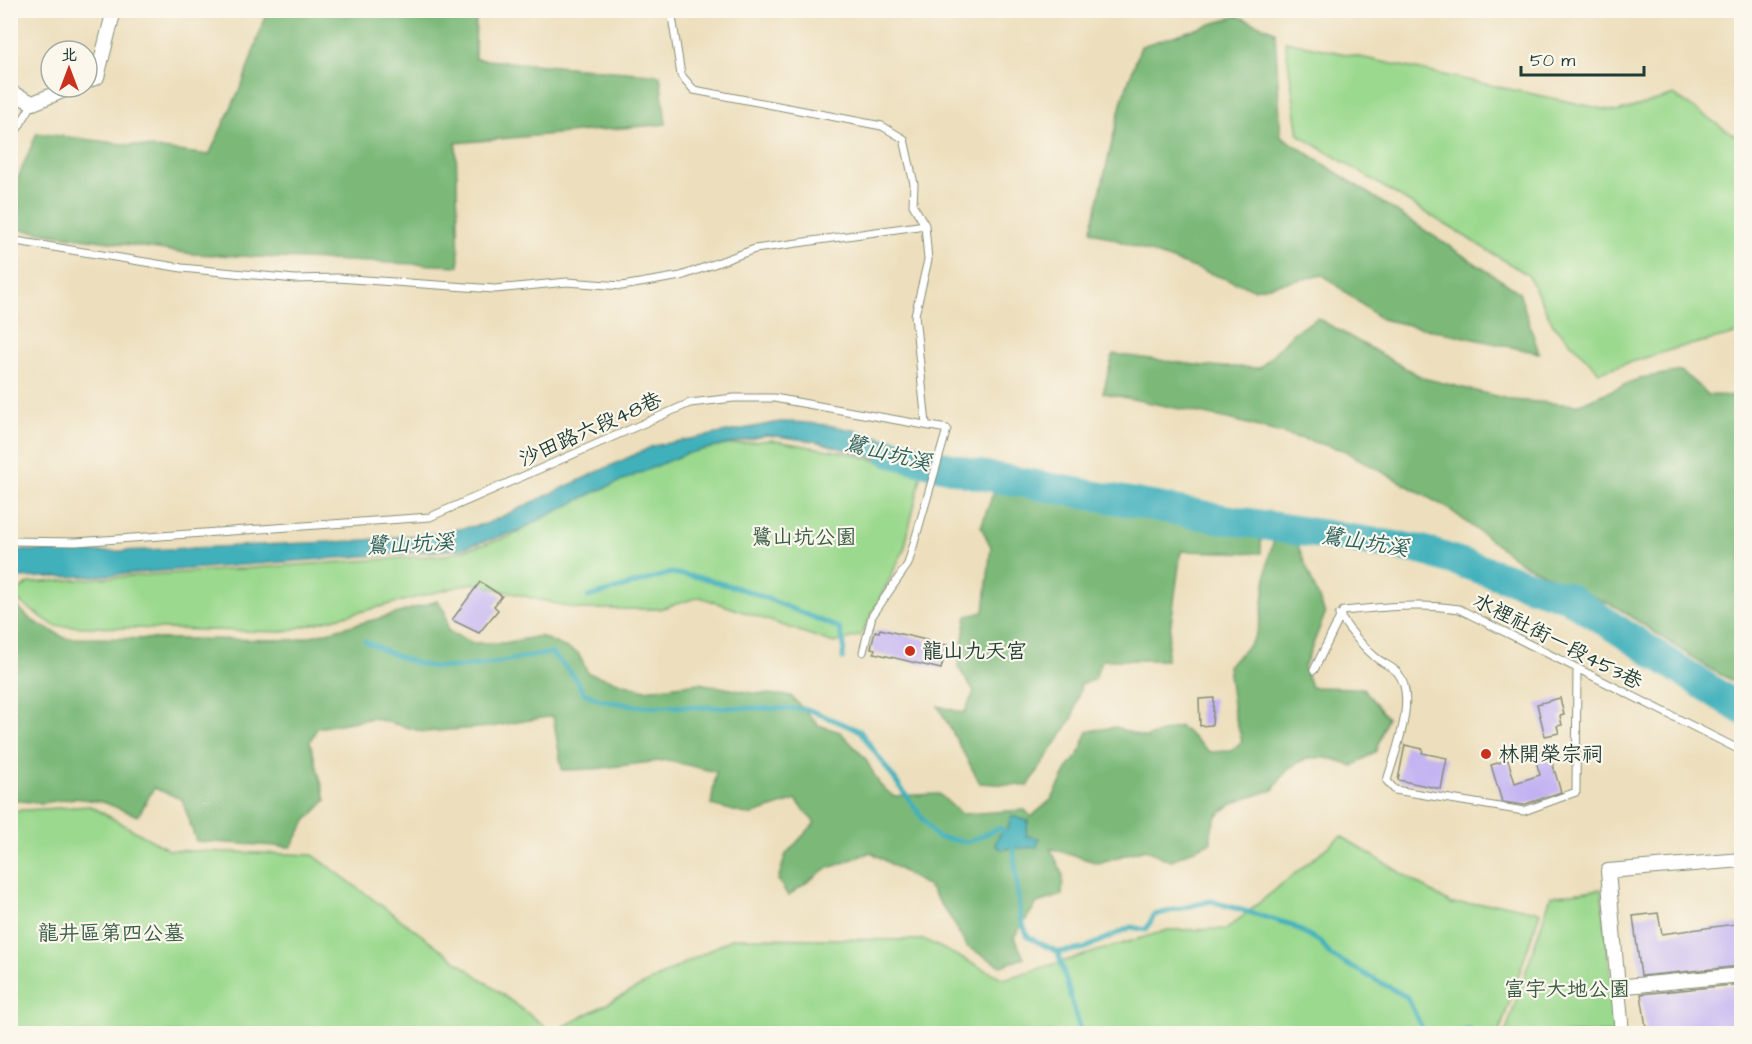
<svg xmlns="http://www.w3.org/2000/svg" width="1752" height="1044" font-family="'Architects Daughter','LXGW WenKai TC',sans-serif">
<rect width="100%" height="100%" fill="#fbf7ec"/>
<filter id="ink" filterUnits="userSpaceOnUse"><feTurbulence type="fractalNoise" baseFrequency=".0167" numOctaves="2"/><feDisplacementMap in="SourceGraphic" scale="12" xChannelSelector="R" yChannelSelector="G"/><feConvolveMatrix kernelMatrix="1 2 1 2 8 2 1 2 1" color-interpolation-filters="sRGB"/></filter>
<filter id="wash" filterUnits="userSpaceOnUse"><feTurbulence type="fractalNoise" baseFrequency=".008" numOctaves="4" result="noise"/><feDisplacementMap in="SourceGraphic" scale="24" xChannelSelector="R" yChannelSelector="G"/><feGaussianBlur stdDeviation="1.35" result="paint"/><feColorMatrix in="noise" values="0 0 0 0 0 0 0 0 0 0 0 0 0 0 0 0 0 1.4 0 .05"/><feComposite in="paint" operator="in"/></filter>
<g filter="url(#wash)">
<rect width="100%" height="100%" fill="#eddfbd"/>
<!-- green -->
<path fill="#9bd98e" stroke="#5d8b61" stroke-width="1.5" d="M1285,41L1617,112L1674,95L1741,140V333L1677,348L1599,372L1553,324L1528,275L1299,135Z
M770,440L847,453L922,472L904,550L861,635L834,643L700,597L659,609H577L472,583L282,632L55,626L11,596L29,583L447,555L509,537L589,491L672,452Z
M90,806L169,850L313,855L553,1032L733,938L925,940L1004,979L1168,930L1227,929L1341,836L1451,904H1504L1540,912L1499,1033H11V811Z
M1601,889L1617,1033L1505,1034L1551,896Z"/>
<!-- forest -->
<path fill="#7cb979" stroke="#4e7b56" stroke-width="1.5" d="M267,11H476L475,59L660,75L666,124L456,143L459,266L193,254L11,228V194L37,133L209,155L243,82Z
M1237,16L1275,31L1281,136L1519,292L1539,353L1381,319L1323,275L1254,289L1091,231L1122,100L1141,46Z
M1317,318L1423,378L1512,400L1577,405L1641,378L1681,371L1709,395L1741,396V685L1710,669L1618,608L1521,563L1449,509L1343,450L1233,420L1103,393L1113,354L1204,366L1260,368L1293,333Z
M995,488L1261,536V553L1181,551L1166,660H1102L1094,680L1081,684L1073,717L1028,786L980,783L938,706L964,713L974,692L958,667L967,616L984,612L991,547L981,527Z
M1276,536L1297,543L1325,614L1304,667L1311,687L1363,688L1387,718L1376,751L1353,766C1316,751 1294,754 1273,790C1244,799 1208,805 1211,842L1170,861L1145,849L1098,863L1050,848L1063,874L1062,895L1037,903L1014,937L1024,958L1001,966L966,946L952,920L929,887L871,852L824,870L788,896L778,880L786,854L815,823L796,800L750,815L711,805L716,772L667,760L594,769L562,770L553,716L490,727L424,732L373,718L317,728L310,742L326,800L306,821L291,847L196,841L182,799L154,788L138,816L103,802L75,798L42,803L11,800L10,599L31,620L65,638L296,640L392,615L437,601L445,612L448,631L472,643H504L540,636L578,653L588,673L645,690L699,683L752,693L791,696L818,725L840,732L865,758L880,785L893,796L939,794L961,814L1025,810L1031,817L1052,799L1068,768L1079,754L1088,731L1116,727L1145,738L1180,726L1210,752L1231,751L1242,741L1234,712L1228,666C1236,657 1249,648 1254,638C1268,611 1261,566 1276,536Z"/>
<!-- water -->
<path fill="#40b0bb" stroke="#307678" stroke-width="1.5" d="M780,422C828,422 892,433 931,463L883,460L814,441L767,435L685,454L593,493L515,532L459,549L95,576L11,578V550L98,552L354,541L430,534L486,524L653,446Z
M1012,816L1028,821L1026,836L1039,838L1037,847L1001,849L995,845L999,835L1007,830Z"/>
<g fill="none" stroke-linecap="round" stroke-linejoin="round">
<!-- stream -->
<path stroke="#40b0bb" stroke-width="5" d="M588,597L671,573L703,578L751,592L839,628L844,644L843,658
M365,641C387,652 410,664 435,667C473,670 514,658 551,653L573,675L584,693L600,700L637,706L807,709L860,731L936,837L967,842L1000,828L1007,835
M1013,842L1020,917L1028,937L1058,952L1083,949L1131,927L1146,930L1154,915L1211,901L1289,924L1321,942L1330,955L1407,997L1423,1030L1434,1034
M1058,952L1081,1034
M1452,1034L1469,1030L1477,1034"/>
<!-- river -->
<path stroke="#40b0bb" stroke-width="30" d="M891,453L975,474L1218,518L1422,550L1569,598L1742,710"/>
</g>
<g id="blocks">
<!-- building -->
<path fill="#c1b1f3" d="M480,582L502,596L494,606L498,610L479,633L452,620Z
M880,629L947,645L941,669L874,653L875,649L871,648L875,631L879,632Z
M1214,698L1212,725L1200,726L1199,699Z
M1560,698L1564,715L1560,716L1562,725L1557,726L1559,733L1545,736L1537,704Z
M1405,745L1423,749L1422,753L1447,758L1441,789L1398,780Z
M1548,749L1561,792L1523,805L1502,802L1491,765L1508,760L1515,783L1540,775L1534,754Z
M1658,913L1662,934L1742,923V966L1641,976L1633,916Z
M1742,984V1034H1681V1030L1647,1034L1641,994Z"/>
</g>
</g>
<g filter="url(#ink)">
<use href="#blocks" fill-opacity="0" stroke="#868e78" stroke-width="1.5"/>
<g fill="none" stroke-linecap="round" stroke-linejoin="round">
<defs>
<path id="service" d="M671,10L681,75L694,90L882,126L904,139L914,184L913,205L925,225L928,260L915,315L926,424
M10,141L33,103
M10,240L182,268L295,279L337,278L495,289L567,282L622,286L681,276L755,249L925,225
M10,541L76,542L430,517L690,403L734,398H774L947,429L908,564L872,616L863,652
M1339,615C1350,631 1361,645 1375,657C1382,663 1393,667 1398,673C1418,699 1394,754 1387,781L1395,790L1524,811L1576,792L1577,668
M1314,670L1343,611C1382,607 1420,603 1459,609L1742,751"/>
<path id="minor" d="M87,81L97,77L114,10
M10,92L33,103L72,87
M1616,987L1742,975
M1622,1034L1608,871L1742,860"/>
</defs>
<!-- service casing -->
<use href="#service" stroke="#868e78" stroke-width="9"/>
<!-- minor casing -->
<use href="#minor" stroke="#868e78" stroke-width="16"/>
<!-- service -->
<use href="#service" stroke="#fff" stroke-width="7"/>
<!-- minor -->
<use href="#minor" stroke="#fff" stroke-width="14"/>
</g>
</g>
<!-- markers -->
<g fill="#c8321e" stroke="#fbf7ec" stroke-width="2">
<circle cx="910" cy="651" r="6"/>
<circle cx="1486" cy="754" r="6"/>
</g>
<g text-anchor="middle" stroke-width="4.5" stroke-linejoin="round" paint-order="stroke">
<!-- street labels -->
<g font-size="21" fill="#1f3d34" stroke="#fbf7ec">
<text transform="translate(590 429) rotate(-24)" y="7">沙田路六段48巷</text>
<text transform="translate(1558 641) rotate(27)" y="7">水裡社街一段453巷</text>
</g>
<!-- park labels -->
<g font-size="21" fill="#385c46" stroke="#fbf7ec">
<text x="804" y="544">鷺山坑公園</text>
<text x="111" y="940">龍井區第四公墓</text>
<text x="1567" y="996">富宇大地公園</text>
</g>
<!-- poi labels -->
<g font-size="21" fill="#1f3d34" stroke="#fbf7ec" text-anchor="start">
<text x="922" y="658">龍山九天宮</text>
<text x="1498" y="761">林開榮宗祠</text>
</g>
<!-- water labels -->
<g font-size="22" font-style="italic" fill="#29605c" stroke="#fbf7ec">
<text transform="translate(888 452) rotate(14)" y="8">鷺山坑溪</text>
<text transform="translate(1365 541) rotate(9)" y="8">鷺山坑溪</text>
<text transform="translate(410 543) rotate(-3)" y="8">鷺山坑溪</text>
</g>
</g>
<!-- margin -->
<rect width="1752" height="1044" fill="none" stroke="#fbf7ec" stroke-width="36"/>
<!-- north arrow -->
<g transform="translate(69 69)"><circle r="28" fill="#fbf7ec" stroke="#a3ada2" stroke-width="1.5"/>
<path d="M0-4.5L10 22L0 15L-10 22Z" fill="#c8321e"/>
<text y="-9" font-size="16" font-weight="bold" text-anchor="middle" fill="#1f3d34">北</text>
</g>
<!-- scale -->
<path d="M1521 66v9h123v-9" fill="none" stroke="#1f3d34" stroke-width="3"/>
<text x="1530" y="66" font-size="18" fill="#1f3d34" stroke="#fbf7ec" stroke-width="4.5" paint-order="stroke">50 m</text>
</svg>
